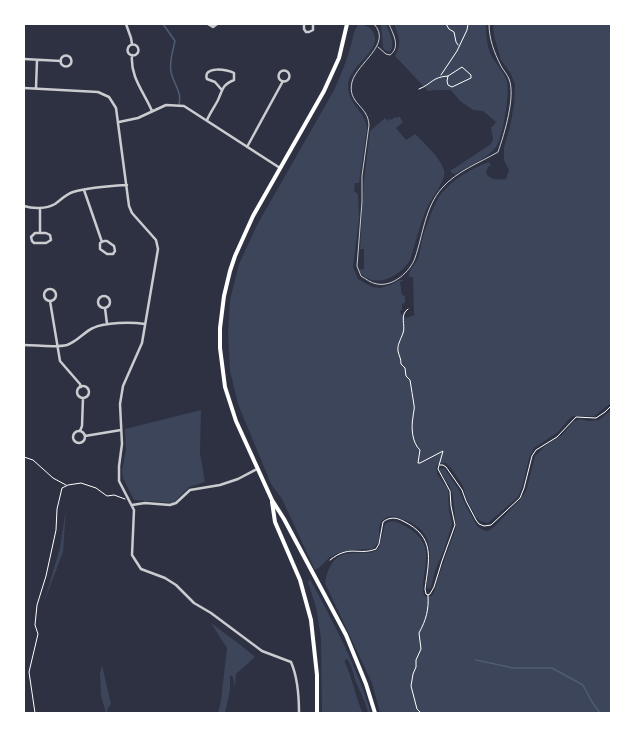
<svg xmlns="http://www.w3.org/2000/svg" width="635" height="737" font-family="'PT Sans',sans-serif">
<rect width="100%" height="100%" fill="#2d3142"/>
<!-- green -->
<path fill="#3c4559" d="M359,24C370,25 378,33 374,45C368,59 348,70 348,86C348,104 365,111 367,128L359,183H355L354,191L358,194L359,218L353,267L358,279L372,287L380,288L390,285L400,280H404L400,282L402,295L405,296V303L402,304V310L400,311L401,314L406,318L414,315L413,277H409C408,270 416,264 418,258C420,252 421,246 422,240C426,227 433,205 441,194C453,179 472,168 489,162L491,165L488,167L486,173C490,180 498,180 506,179L509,170L504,160V147L510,127L514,104L515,85L511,74L501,60L494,36L493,24H611V403L594,416H573L569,419L558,432L534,448L529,458L522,488L518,497L488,523L480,521L476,517L466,498L463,486L451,468L446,463H442L437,465L436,468L437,474L448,489L449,511L452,524L444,550L436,568L431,587L429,589L427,588V583C431,555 436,530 402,519C395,516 390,515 384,519C376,525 381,535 378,543C377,545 373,548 372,549C357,550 343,549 330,557C325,561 322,567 315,570L282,499L271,484L238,404L230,371L228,334L230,300L239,264L257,225L333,92C340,77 346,63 350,48C353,40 353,30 359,24Z
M381,24H386C389,32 396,44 390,52L386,51L383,48Z
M394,24H486C486,34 487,48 492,57C497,65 504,72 507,81C510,92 503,138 496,147C488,158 467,167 455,174L452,173L450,171L491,144L493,139L491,128L496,122L483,111L473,110L460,101L451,90H437L428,91L395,56C402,43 399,37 394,24Z
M399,116L403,122L396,128L406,140L415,134C424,143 440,157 444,170C447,180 432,197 428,206C420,223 416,242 410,260C402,273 385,285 369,279C365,277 361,275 359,270L364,269V249H360L364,181L370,131L385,118L388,121L390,118L391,120L395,117L397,118Z
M201,410L200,453L205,482L189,487L173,503L134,500L123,478L122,471L126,450L125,429Z
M611,410V713H380L372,683L325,583C327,571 332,557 345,554C350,553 356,553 361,553C368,553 374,553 379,548L385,524C392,519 398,522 405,526C429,540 428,551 424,576C423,583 422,589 424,595L426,597L432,596L435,590L437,581L456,527L453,496L450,486L440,472V469L441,468L445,469L459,490L464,502L477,526L483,530L488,531L494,527L519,501L526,491L535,456L546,445L562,435L573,422L580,419L589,421L599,420Z
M66,508L63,552L44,602L60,548Z
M310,579C333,622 357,666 371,713H368C365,701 360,691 355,680C353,673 352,665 347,659L345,660V663C353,679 355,697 363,713H322L321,639L316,607L308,582Z
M211,623L242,646L255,657L236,674L235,688L233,677L230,675V690L225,713H218L221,700L227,648Z
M102,665L111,704L108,708L107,713H106L101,696L100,673Z"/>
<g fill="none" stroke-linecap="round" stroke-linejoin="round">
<!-- stream -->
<path stroke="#4f5d75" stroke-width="1.5" d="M163,24L175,41C173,50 169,62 171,72C174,86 182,90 179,105
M476,660L513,668H552L583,685L592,702L600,713"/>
<!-- path -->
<path stroke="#fff" stroke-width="1" d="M446,24L449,29L454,32L456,42L458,45
M441,75L457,51L467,30L468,24
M419,89C432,84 432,77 448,76L447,81L448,85L452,87L471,78V75L462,67L448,76
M24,457L33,460L53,478L66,485
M440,465H443L446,467L462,490L466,501L476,520L479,524L484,526L491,525L520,498L524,488L532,456L536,450L557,437L576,417L596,418L605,412L611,406
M330,560C350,544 358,556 376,549L379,544L383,522C389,517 396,517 403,521C436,537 429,559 425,589L426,594L428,595L430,594L434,587L442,561L455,525L451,506L450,491L438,469L443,451L420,463H418L420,450C412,443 411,427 413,417C413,413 415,409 414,405C413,397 411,388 410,380L406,376L405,368L401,364C401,358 399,356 398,351C397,345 401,339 403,333C406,325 399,315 408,309
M35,713L29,672L38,634L35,625L37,605L46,576L56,530L57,509L62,488L68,485L81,483L96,488L107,496L114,495L125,499
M421,713L417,709L411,686L413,674L416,667V660L421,649L419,633C426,620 429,610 428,595"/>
<!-- service -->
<path stroke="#caccd0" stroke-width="1" d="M374,24C393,44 357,63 352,82C347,104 368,105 369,125L362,176V202L357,266L361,276C366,279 371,283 377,284C393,287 410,272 415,258C423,235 425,207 442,188C457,171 479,163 498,152C504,135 516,96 509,79C507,74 503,70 501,66C494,52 489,39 489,24
M378,47L386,54L390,55C401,47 393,34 389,24"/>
<!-- minor -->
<path stroke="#caccd0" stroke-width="2.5" d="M126,24L131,38L132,44
M208,24L213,27L217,24
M304,24V29L306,32H309L313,30V24
M127.5 50a5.5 5.5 0 1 1 11 0a5.5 5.5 0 1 1-11 0Z
M132,55C130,77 144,92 152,111
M60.5 61a5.5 5.5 0 1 1 11 0a5.5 5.5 0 1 1-11 0Z
M24,59L61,61
M278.5 76a5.5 5.5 0 1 1 11 0a5.5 5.5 0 1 1-11 0Z
M24,88L98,92L109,97L116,108L129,206L132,213L156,240L158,249L142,343L123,386L120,404L122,444L119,466V481L134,510L132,555L141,569L165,578L176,585L194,603L211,613L262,651L291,662C298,678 299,696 299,713
M36,88L37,60
M207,120C210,113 215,106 218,100C223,89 222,85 234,80V73C228,69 202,66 207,79L215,82L221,89
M119,122L138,118L166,105L184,106L280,168
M247,147L283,81
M84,190L102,242
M24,206C33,209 46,209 55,204C61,200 66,194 73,192C90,187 109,186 127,185
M35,233H46L50,235L51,240L46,243H34L32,241L31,237Z
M40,233V208
M104,241H107L114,246L115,251L113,254H107L100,249V243Z
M44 295a6 6 0 1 1 12 0a6 6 0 1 1-12 0Z
M98 302a6 6 0 1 1 12 0a6 6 0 1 1-12 0Z
M50,301L60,361L80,384L81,387
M105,308L107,324
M24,345C36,345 56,348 67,345C78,341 84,332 93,328C105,322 132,322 145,324
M77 392a6 6 0 1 1 12 0a6 6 0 1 1-12 0Z
M80,431L82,426L83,398
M73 437a6 6 0 1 1 12 0a6 6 0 1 1-12 0Z
M85,436L121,430
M132,505L145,503L170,505L176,503L190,490L220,485L238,479L257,469"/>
<!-- primary -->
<path stroke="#fff" stroke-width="4" d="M347,24L339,58L324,91L253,216L235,256L230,271L224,296L220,328V348L225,387L236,421L272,500L284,519L346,635L366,684L375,713
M272,502L275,522L300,580L311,620L317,675V713"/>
</g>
<!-- border -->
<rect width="635" height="737" fill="none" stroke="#ffffff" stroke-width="50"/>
</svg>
